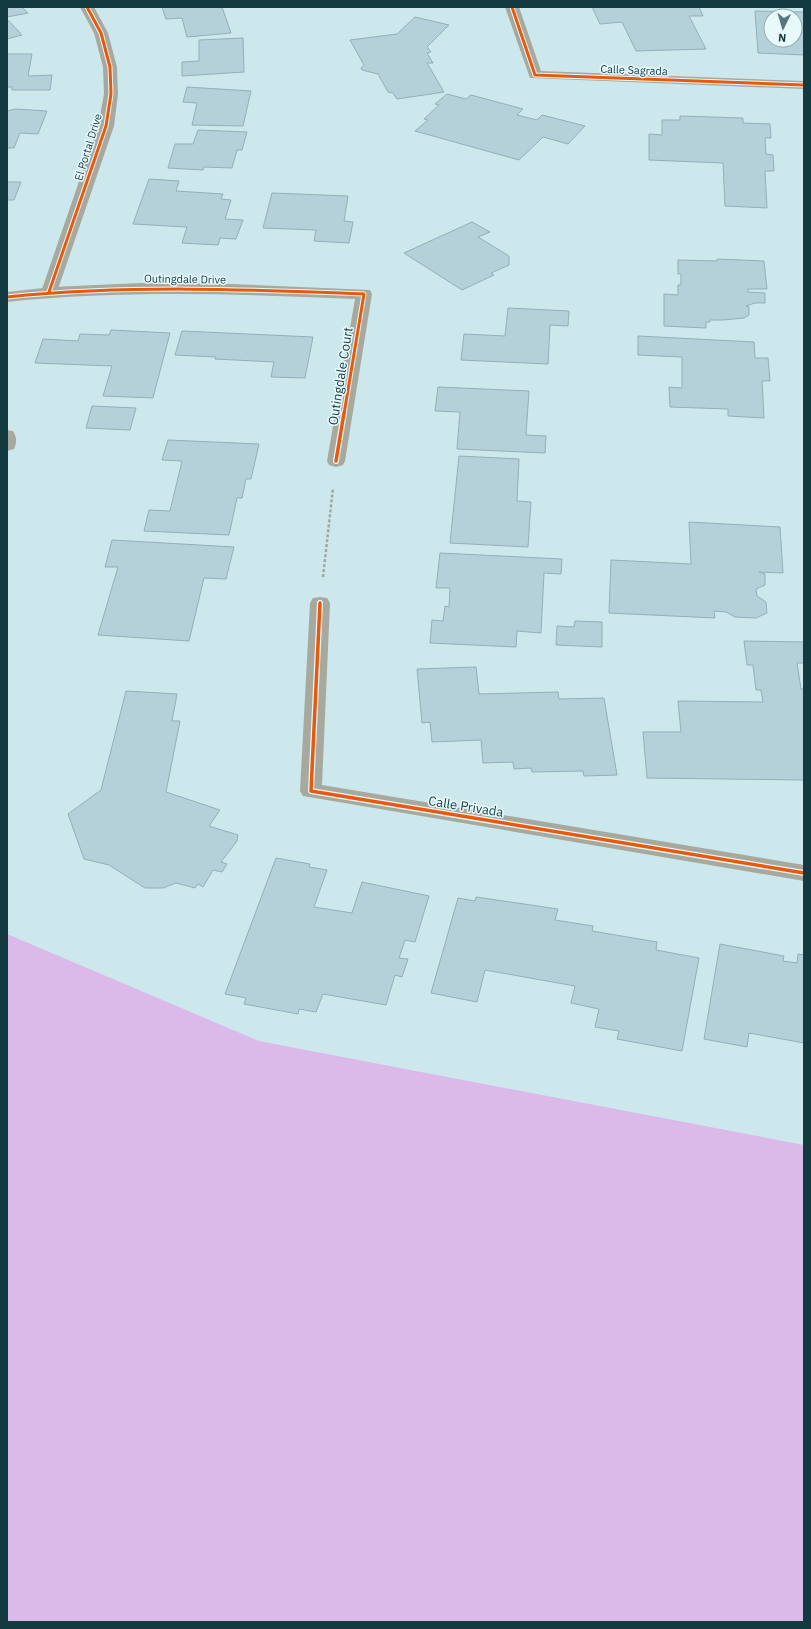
<svg xmlns="http://www.w3.org/2000/svg" width="811" height="1629" font-family="'IBM Plex Sans',sans-serif">
<rect width="100%" height="100%" fill="#cce8ed"/>
<!-- green -->
<path fill="#dbbae9" d="M7,934L259,1041L804,1145V1622H7Z"/>
<!-- building -->
<path fill="#b4d0d9" stroke="#93afb7" fill-rule="evenodd" d="M7,7H22L28,13L7,17Z
M162,7H222L231,33L187,37L182,18L166,19Z
M592,7H699L703,16H689L706,49L636,51L622,22L600,24Z
M755,11L804,12V55L758,53ZM771,16H795V40H771Z
M415,17L449,25L427,47L431,52L427,53L433,63H427L444,92L397,99L393,93L388,92L378,74L362,70L361,68L364,65L350,40L397,34Z
M7,19L22,35L7,39Z
M243,38L244,72L182,76V62L199,61V40Z
M7,54H32L28,76L52,75L50,90H12V87H7Z
M187,87L251,91L243,126L192,125L197,103L183,102Z
M447,94L466,99L471,95L523,109L517,115L537,120L542,115L585,126L568,144L543,137L519,160L415,131L428,120L424,119L439,105L435,104Z
M15,109L47,111L38,134L20,133L14,148H7V111Z
M680,116L743,118V123L770,124L771,138H765L766,154L773,155L774,171H765L767,208L725,206L723,163L649,160V134L662,135V120H680Z
M198,130L247,132L242,150H237L232,168L204,167L203,170L168,168L175,144H193Z
M149,179L179,181L176,191L223,194L221,199L231,200L225,219L243,220L236,239L220,238L218,245L182,243L187,227L133,224Z
M7,182H21L14,200H7Z
M272,193L348,196L344,221L353,222L349,243L314,241L316,230L263,228Z
M472,222L490,232L478,237L509,256V265L491,273L494,275L462,290L404,253Z
M717,259L764,261L767,289H748V292L765,293V303H755L746,306L749,307V315L744,318L723,320H710V322H706V328L664,326V294L678,295V285H681V274H678V260L717,261Z
M508,308L569,311L568,326L550,325L548,364L461,360L464,334L505,336Z
M111,330L170,333L153,398L103,396L112,366L35,363L43,339L78,341L80,334L109,335Z
M182,331L313,337L305,378L271,377L274,362L215,359L216,357L175,355Z
M638,336L754,342L755,358H768L770,381H762L764,418L728,416V409L670,407L669,387L682,388V357L638,355Z
M438,387L529,391L526,435L546,436L545,453L457,449L460,412L435,411Z
M92,406L136,408L130,430L86,428Z
M168,440L259,444L251,479H246L242,498H237L229,535L144,531L149,510L170,511L182,461L162,460Z
M459,456L519,459L517,501L531,502L528,547L450,543Z
M689,522L780,527L783,573L759,572L765,574V585L756,589L757,596L766,602L767,613L756,618L735,617L726,612L714,611L715,618L609,613L611,560L691,564Z
M112,540L234,547L226,579L204,578L189,641L98,635L118,567H105Z
M440,553L562,559L561,574L544,573L541,633L517,631L516,647L430,643L432,620L443,621L445,606L449,607L450,588H436Z
M575,621L602,622V647L556,645L557,626L574,627Z
M744,641L804,642V663H797L801,689H804V780L647,778L643,732H681L678,701L763,702L761,690H756L753,665H747Z
M476,667L479,694L558,692L559,699L604,698L617,775L584,776L583,771L532,772L531,768L514,769L513,762L483,763L481,740L432,742L430,722L422,723L417,669Z
M126,691L177,694L172,721H180L166,792L220,810L209,826L238,835L237,841L221,862L227,864L222,872L213,870L203,887L198,884L195,888L176,883L163,888H145L109,865L84,859L68,814L101,790Z
M276,858L310,864L309,867L327,870L314,907L352,913L362,882L429,896L415,942L405,940L399,958L408,959L402,977L395,975L386,1005L323,994L316,1012L299,1009L298,1014L244,1004L246,998L225,994Z
M476,897L558,909L555,920L593,926L592,931L657,942L656,950L699,958L682,1051L617,1039L619,1031L595,1027L599,1009L571,1003L575,986L485,970L477,1002L431,993L458,898L475,901Z
M720,944L784,956L783,961L797,963L798,954L804,955V1043L749,1033L747,1047L704,1039Z"/>
<g fill="none" stroke-linecap="round" stroke-linejoin="round">
<!-- path -->
<path stroke="#a0a79f" stroke-width="2.5" stroke-dasharray="3 2" stroke-linecap="butt" d="M323,577L333,488"/>
<!-- service -->
<path fill="#a7a99e" fill-rule="evenodd" d="M7,430L13,431C17,437 17,443 14,449L7,451Z"/>
<!-- minor -->
<path fill="#a7a99e" fill-rule="evenodd" d="M505,7H519L541,71L804,81V89L530,78Z
M141,283L230,284L370,290L372,294L345,461L343,465L336,467L329,465L327,461L355,299C238,294 123,290 7,302V292L52,287Z
M320,597L327,598L330,603L322,785L804,865V881L303,796L300,791L310,603L313,598Z"/>
<!-- tertiary -->
<path fill="#a7a99e" fill-rule="evenodd" d="M80,7H94L108,33L117,67L118,94L114,126L57,292L55,296L49,297L43,296L41,292L98,126L104,94L103,67L94,33Z"/>
<defs>
<path id="cycleway-far1" d="M512,7L535,75L804,85
M49,292L106,126L111,94L110,67L101,33L87,7
M7,297C126,285 245,289 364,294L344,414"/>
<path id="cycleway" d="M336,461L344,413
M320,603L311,791L804,873"/>
</defs>
<!-- cycleway-far1 casing -->
<use href="#cycleway-far1" stroke="#e8f9fc" stroke-width="5"/>
<!-- cycleway casing -->
<use href="#cycleway" stroke="#e8f9fc" stroke-width="6"/>
<!-- cycleway-far1 -->
<use href="#cycleway-far1" stroke="#e8590c" stroke-width="3"/>
<!-- cycleway -->
<use href="#cycleway" stroke="#e8590c" stroke-width="3.5"/>
</g>
<g text-anchor="middle" stroke-width="3" stroke-linejoin="round" paint-order="stroke">
<!-- far-street labels -->
<g font-size="11" fill="#123a40" stroke="#e8f9fc">
<text transform="translate(634 70) rotate(2)" y="4">Calle Sagrada</text>
<text transform="translate(88 147) rotate(-73)" y="4">El Portal Drive</text>
<text transform="translate(185 279) rotate(1)" y="4">Outingdale Drive</text>
</g>
<!-- street labels -->
<g font-size="13" fill="#123a40" stroke="#e8f9fc">
<text transform="translate(340 376) rotate(-81)" y="5">Outingdale Court</text>
<text transform="translate(466 806) rotate(9)" y="5">Calle Privada</text>
</g>
</g>
<!-- border -->
<rect width="811" height="1629" fill="none" stroke="#123a40" stroke-width="16"/>
<!-- north arrow -->
<g transform="translate(783 28) rotate(185)"><circle r="19" fill="#e8f9fc" stroke="#92adb1"/>
<path d="M0-3L7 15L0 10L-7 15Z" fill="#53777d"/>
<text y="-6" font-size="11" font-weight="bold" text-anchor="middle" fill="#123a40">N</text>
</g>
</svg>
